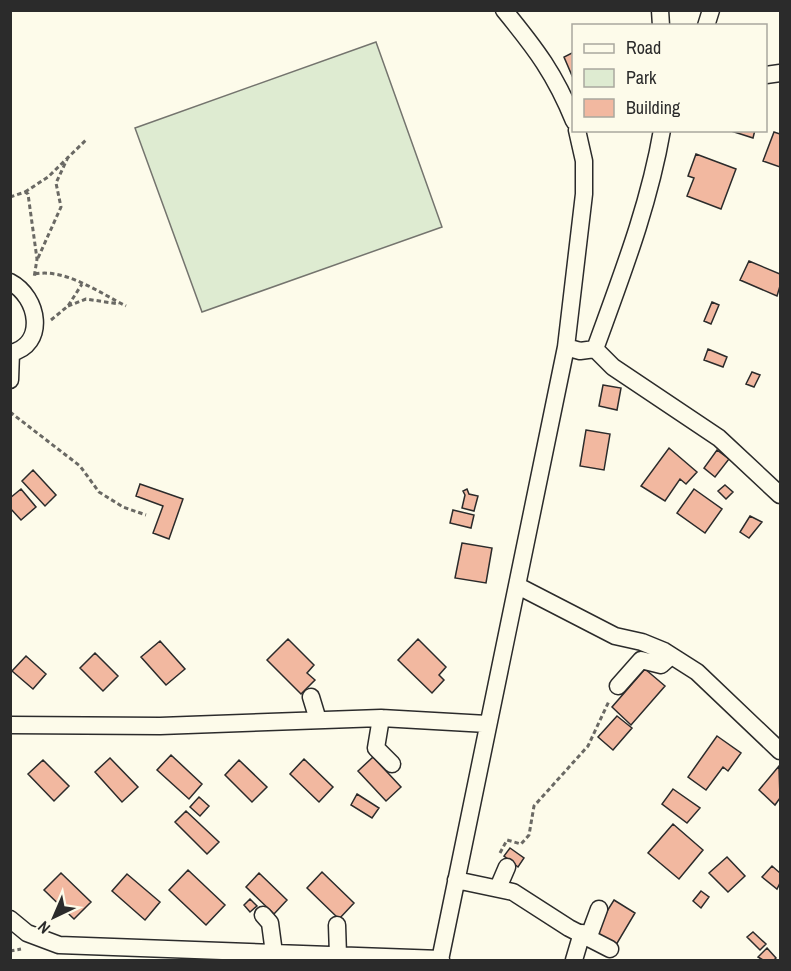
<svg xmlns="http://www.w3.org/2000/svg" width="791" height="971" font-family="'Archivo Narrow',sans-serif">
<rect width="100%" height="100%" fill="#fdfbea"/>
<!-- green -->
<path fill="#deebd1" stroke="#74746e" stroke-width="1.5" d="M376,42L442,227L202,312L135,128Z"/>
<!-- building -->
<path fill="#f2b8a0" stroke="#2b2b2b" stroke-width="1.5" d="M574,52V78H573L564,57Z
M728,130H755L753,138Z
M774,132L780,134V167L763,161Z
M696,154L736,169L721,209L687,196L694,178L688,176Z
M749,261L780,274V286L777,296L740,280Z
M712,302L719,305L711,324L704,321Z
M708,349L727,357L723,367L704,360Z
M752,372L760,375L754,387L746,384Z
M603,385L621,388L617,410L599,406Z
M586,430L610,434L604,470L580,466Z
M669,448L697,472L686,484L680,479L665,501L641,486Z
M717,450L729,459L715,477L704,468Z
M33,470L56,495L45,506L22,481Z
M140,484L183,499L169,539L153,533L163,506L136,496Z
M725,485L733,492L726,499L718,491Z
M21,489L36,507L21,520L10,508V498Z
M467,489L469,494L478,496L474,511L462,508L465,495L463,491Z
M694,489L722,509L705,533L677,513Z
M453,510L474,515L471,528L450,523Z
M750,516L762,522L749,538L740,532Z
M462,543L492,548L486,583L455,578Z
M288,639L314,665L307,673L315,680L301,694L267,660Z
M418,639L446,667L439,675L444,680L432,693L398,660Z
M160,641L185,669L166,685L141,657Z
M95,653L118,676L103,691L80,668Z
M26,656L46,674L33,689L12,671Z
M645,669L665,686L631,725L612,707Z
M617,716L632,728L613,750L598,737Z
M717,736L741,753L728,771L723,767L706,790L688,777Z
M171,755L202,784L189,799L157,770Z
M373,757L401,787L386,801L358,771Z
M110,758L138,787L122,802L95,772Z
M304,759L333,787L319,802L290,774Z
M43,760L69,786L54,801L28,774Z
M239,760L267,787L252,802L225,775Z
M779,766L780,798L775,805L759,790Z
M673,789L700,808L687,823L662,804Z
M357,794L379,808L372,818L351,805Z
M199,797L209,806L200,816L190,807Z
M186,811L219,842L207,854L175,822Z
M673,824L703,850L679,879L648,853Z
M510,848L524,858L518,867L504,856Z
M727,857L745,876L728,892L709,873Z
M772,866L780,873V883L777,889L762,877Z
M188,870L225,905L206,925L169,890Z
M322,872L354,903L339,919L307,888Z
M61,873L91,902L74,919L44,890Z
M259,873L287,900L274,914L246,887Z
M127,874L160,902L145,920L112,891Z
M701,891L709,897L701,908L693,901Z
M250,899L257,906L250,912L244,905Z
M614,900L635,913L616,945L594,932Z
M753,932L766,944L760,950L747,937Z
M767,948L776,958L774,960H763L758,957Z"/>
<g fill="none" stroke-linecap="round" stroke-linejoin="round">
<defs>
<path id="street" d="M504,10C536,49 555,74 574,121
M660,10L661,26
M706,26L711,10
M766,75L780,73
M10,282C39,297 47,345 10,353
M566,347L580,351L595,349C621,277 649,206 662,130
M595,349L613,367L719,438L780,495
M10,380L11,353
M518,586L615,636L642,642L664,651L697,672L780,751
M618,686L641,660L661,665L671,656
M311,697L318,720
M381,718L376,748L392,764
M10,725L160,726L381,718L487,724
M456,880L513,892L569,928L610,949
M498,888L507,867
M263,915L270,923L274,953
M10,919L27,933L59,945L441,959
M337,925L338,955
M589,936L599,909
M440,960L566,347L584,194V161L577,130
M574,960L582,933"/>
</defs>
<!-- street casing -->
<use href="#street" stroke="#2b2b2b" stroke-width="19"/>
<!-- path -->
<path stroke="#6a6964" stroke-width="3" stroke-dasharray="4.5 3" stroke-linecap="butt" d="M25,192L48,177L86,140
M10,197L25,192L28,194L37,259L34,278
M38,258L61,207L56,183L69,155
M35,274C65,268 100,293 126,306
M68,306L86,299L119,304
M51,320L68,306L82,284
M10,412L80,466L99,492L123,507L146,515
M500,853L507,840L521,844L529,835L534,806L588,746L609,701
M10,951L21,949"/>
<!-- street -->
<use href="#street" stroke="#fdfbea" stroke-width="16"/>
</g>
<!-- border -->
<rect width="791" height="971" fill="none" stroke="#2b2b2b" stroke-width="24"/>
<!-- legend -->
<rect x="572" y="24" width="195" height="108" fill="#fdfbea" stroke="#a9a89e" stroke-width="1.5"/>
<rect x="584" y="44" width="30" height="9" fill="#fdfbea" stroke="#a9a89e" stroke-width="1.5"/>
<text x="626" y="54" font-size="18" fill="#2b2b2b">Road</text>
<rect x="584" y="69" width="30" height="18" fill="#deebd1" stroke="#a9a89e" stroke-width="1.5"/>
<text x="626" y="84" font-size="18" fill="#2b2b2b">Park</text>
<rect x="584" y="99" width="30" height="18" fill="#f2b8a0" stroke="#a9a89e" stroke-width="1.5"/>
<text x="626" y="114" font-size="18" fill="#2b2b2b">Building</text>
<!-- north arrow -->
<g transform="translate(54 917) rotate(224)" stroke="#fdfbea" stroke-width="4.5" paint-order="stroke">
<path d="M0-4.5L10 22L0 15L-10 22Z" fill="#2b2b2b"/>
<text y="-9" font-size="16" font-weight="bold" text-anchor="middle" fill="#2b2b2b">N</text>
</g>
</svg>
